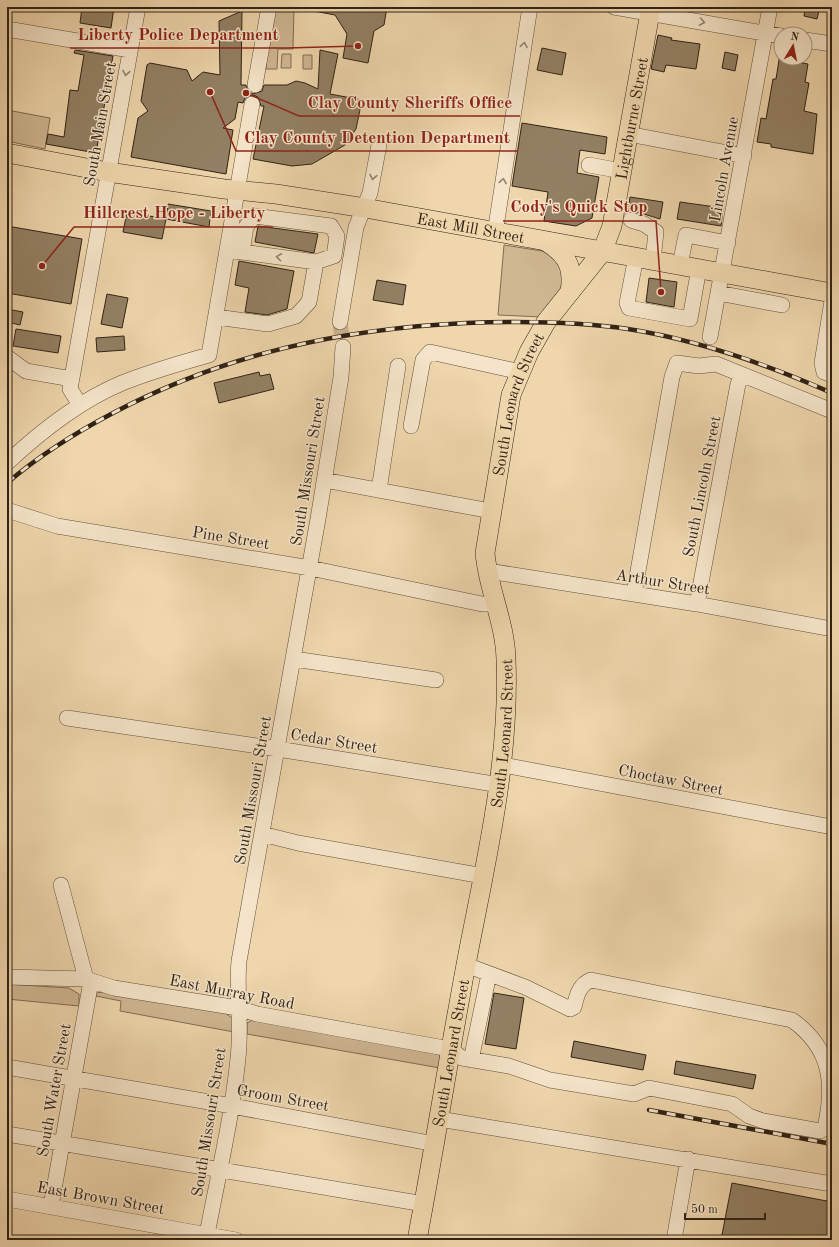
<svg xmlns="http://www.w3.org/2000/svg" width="839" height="1247" font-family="'Old Standard TT',serif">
<rect width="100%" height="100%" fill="#efd6ac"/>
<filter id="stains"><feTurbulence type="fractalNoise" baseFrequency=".005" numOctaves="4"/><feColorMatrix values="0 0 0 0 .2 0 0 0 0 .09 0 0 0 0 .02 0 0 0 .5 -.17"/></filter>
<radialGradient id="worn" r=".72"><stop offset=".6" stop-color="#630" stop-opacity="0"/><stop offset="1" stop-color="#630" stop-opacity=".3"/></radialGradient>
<!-- green -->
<path fill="#cfb792" stroke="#806c54" d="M274,7H294L293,49H278L277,69H266L267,48Z
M282,54H291V68H281Z
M303,55H312V69H303Z
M7,110L50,118L45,149L7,141Z
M504,245L542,251L556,256L564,266L563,291L542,317L498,315Z
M7,984L69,988L79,994V1006L7,999Z
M104,992L225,1013L232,1018L234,1032L120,1011L121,1001L96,996V993Z
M255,1019L438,1053L441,1057L440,1068L247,1034V1023Z"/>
<!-- building -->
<path fill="#938064" stroke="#302216" d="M82,7H114L111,28L80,23Z
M314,7H387L384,25L374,31L368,63L343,58L347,34L335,15L314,11Z
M805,7H820L817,19L804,16Z
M242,11L241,85H246L249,92L253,94L262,91L264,85H287L296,81L305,83L318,89L320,50L338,54L330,94L362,100L356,129L345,145L312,164L292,166L253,159L264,106H261L258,97L253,95L245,98L243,103L238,102L235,119L223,128L233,130L226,174L131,157L138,118L148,111L141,101L147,65L150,63L187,70L192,81L203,72L220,75L219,21Z
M658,35L672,38L671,40L700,44L696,69L666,65L664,72L651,69Z
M542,48L566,53L562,75L537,70Z
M75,50L113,56L96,153L46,144L48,134L64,137L70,90L78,91L84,55L74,53Z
M725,52L738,55L735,71L722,68Z
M780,54L781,58L785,60L808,64L805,82L809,83L804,111L817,114L813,154L771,147V144L757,142L761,118L766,119L773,79H776Z
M522,123L607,137L605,154L580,150L577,173L599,177L592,218L576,226L544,221L548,192L512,186Z
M630,197L663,202L660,219L634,211L628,212Z
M680,202L723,208L721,226L677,219Z
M168,204L211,211L209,227L166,219Z
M127,212L166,219L162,239L123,232Z
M7,226L82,239L71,304L7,293Z
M258,226L318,234L314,253L255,242Z
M239,261L294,271L287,309L267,315L245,312L249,288L235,285Z
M649,278L677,282L674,307L646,302Z
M377,280L406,285L403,305L373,300Z
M107,294L128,298L122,328L101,324Z
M7,309L23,312L20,325L7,322Z
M16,329L61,336L58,353L13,346Z
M124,336L125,350L97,352L96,338Z
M259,372L260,376L270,374L274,389L219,403L214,383Z
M494,993L524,998L516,1049L485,1044Z
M574,1041L646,1055L643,1070L571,1057Z
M676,1061L756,1075L753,1089L674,1074Z
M732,1183L832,1202V1240H721Z"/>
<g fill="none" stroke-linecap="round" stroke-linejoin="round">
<!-- minor-tunnel -->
<path stroke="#c9b28e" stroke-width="15" stroke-dasharray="15 8" stroke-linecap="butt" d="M340,322L343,347"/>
<defs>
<path id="minor" d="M614,7L781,36
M7,29L130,50
M805,40L832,44
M255,85L269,7
M628,134L744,156
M589,165L622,171
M631,220L644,224L656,232L653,260
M495,233L530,7
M227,250L316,262L334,256L337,236L331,226L254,216L246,227L242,252
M636,257L627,303L629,308L690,319L699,268
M680,265L686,235L728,243
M718,293L782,305
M832,301L822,363L824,372L832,375
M216,317L268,324L296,316L309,302L316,262
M340,322L356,227L370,193L379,145
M710,337L770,7
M7,357L26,371L72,379
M80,405L70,389L138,7
M411,426L423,360L430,352L521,372
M7,463C41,431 79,401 122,383C150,372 180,363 209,355L252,104
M324,480L491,511
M379,490L398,366
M7,510L57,526L310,568L482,604H497
M488,571L697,604L832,629
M634,594L672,377L677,363L699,366L716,364L832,411
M697,604L738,384L742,375
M294,659L436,680
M67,718L278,749L500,785
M503,765L832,827
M262,834L298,843L483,876
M61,885L86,979
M7,977L86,979L114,988L238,1008L257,1014L450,1049L462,1058L509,1066L550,1080L634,1094L649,1088L732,1104L749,1116L763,1121L820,1131L825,1128C835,1083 831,1048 792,1020L591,980C579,985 577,995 574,1007L570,1009L525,987L466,965
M471,1060L489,974
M7,1067L232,1106L435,1144
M439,1119L832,1184
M7,1134L424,1204
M7,1199L236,1240
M51,1206L91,981
M206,1240C217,1180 232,1119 238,1058C242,1025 236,994 239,961L318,519L341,377L343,347
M674,1240L688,1159"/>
<g id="major">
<path id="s1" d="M7,153L108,172L224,189L276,194L365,208L832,293"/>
<path d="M547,242C567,255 574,267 570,292"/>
<path id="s2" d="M417,1240C435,1145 450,1049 468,954C487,856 510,759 506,659C505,622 488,589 485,553L511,395L529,352L546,322L602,252L612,226L651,7"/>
</g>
</defs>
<!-- minor casing -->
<use href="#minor" stroke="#604f3c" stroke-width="16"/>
<!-- major casing -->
<use href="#major" stroke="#302216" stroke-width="20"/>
<!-- minor -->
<use href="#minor" stroke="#f5e4c9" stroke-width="15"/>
<!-- major -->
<use href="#major" stroke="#efd6ac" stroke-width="19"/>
<defs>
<path id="rail" d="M7,483C40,455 75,433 113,413C225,354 340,329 466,323C520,321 574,321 628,329C699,340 766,364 832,393
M649,1110L832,1144"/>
</defs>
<!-- rail casing -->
<use href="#rail" stroke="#302216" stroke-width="4.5"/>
<!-- rail -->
<use href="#rail" stroke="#f5e4c9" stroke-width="3" stroke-dasharray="9" stroke-linecap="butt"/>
</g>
<!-- one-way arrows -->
<defs><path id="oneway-chevron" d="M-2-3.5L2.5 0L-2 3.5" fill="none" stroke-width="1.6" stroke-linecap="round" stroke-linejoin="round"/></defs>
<g stroke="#928370">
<use href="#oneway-chevron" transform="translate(702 22) rotate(10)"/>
<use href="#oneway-chevron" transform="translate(524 45) rotate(-81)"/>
<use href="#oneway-chevron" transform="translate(126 73) rotate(100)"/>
<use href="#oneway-chevron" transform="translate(373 177) rotate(101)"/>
<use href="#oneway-chevron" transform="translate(503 181) rotate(-81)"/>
<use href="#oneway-chevron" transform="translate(279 257) rotate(-172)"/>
</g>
<g text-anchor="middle" stroke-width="3" stroke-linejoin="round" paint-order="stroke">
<!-- street labels -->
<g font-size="16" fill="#302216" stroke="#f5e4c9">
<text dy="6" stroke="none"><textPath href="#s2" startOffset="1165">Lightburne Street</textPath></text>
<text transform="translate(99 124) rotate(-80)" y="6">South Main Street</text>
<text transform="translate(723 169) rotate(-80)" y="6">Lincoln Avenue</text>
<text dy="6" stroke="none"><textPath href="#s1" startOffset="470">East Mill Street</textPath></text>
<text dy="6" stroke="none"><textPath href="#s2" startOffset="850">South Leonard Street</textPath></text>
<text transform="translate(307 471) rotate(-81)" y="6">South Missouri Street</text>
<text transform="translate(701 486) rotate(-79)" y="6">South Lincoln Street</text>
<text transform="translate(231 537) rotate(9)" y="6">Pine Street</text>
<text transform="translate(663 581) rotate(9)" y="6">Arthur Street</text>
<text dy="6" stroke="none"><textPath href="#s2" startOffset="514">South Leonard Street</textPath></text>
<text transform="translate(334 740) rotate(9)" y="6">Cedar Street</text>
<text transform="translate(671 779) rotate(11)" y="6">Choctaw Street</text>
<text transform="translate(252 790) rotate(-80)" y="6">South Missouri Street</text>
<text transform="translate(232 991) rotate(11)" y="6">East Murray Road</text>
<text dy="6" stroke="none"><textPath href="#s2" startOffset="190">South Leonard Street</textPath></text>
<text transform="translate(53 1090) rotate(-80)" y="6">South Water Street</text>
<text transform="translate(283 1097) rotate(10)" y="6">Groom Street</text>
<text transform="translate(208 1122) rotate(-81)" y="6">South Missouri Street</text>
<text transform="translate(101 1197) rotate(10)" y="6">East Brown Street</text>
</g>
</g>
<!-- callouts -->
<path fill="none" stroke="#8f2418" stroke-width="1.5" d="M358 46L287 48H70M246 93L299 116H520M210 92L236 151H518M661 292L656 221H503M42 266L74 227H273"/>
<g fill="#8f2418" stroke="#f5e4c9" stroke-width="1.5">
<circle cx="358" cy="46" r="4"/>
<circle cx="246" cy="93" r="4"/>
<circle cx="210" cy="92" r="4"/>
<circle cx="661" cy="292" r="4"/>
<circle cx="42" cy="266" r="4"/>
</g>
<g font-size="17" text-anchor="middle" font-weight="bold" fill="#8f2418" stroke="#f5e4c9" stroke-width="3" stroke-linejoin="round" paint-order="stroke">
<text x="178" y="40">Liberty Police Department</text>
<text x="410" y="108">Clay County Sheriffs Office</text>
<text x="377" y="143">Clay County Detention Department</text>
<text x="579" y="212">Cody's Quick Stop</text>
<text x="174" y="218">Hillcrest Hope - Liberty</text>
</g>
<!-- margin -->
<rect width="839" height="1247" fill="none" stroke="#efd6ac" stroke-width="24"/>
<rect x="8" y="8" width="823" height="1231" fill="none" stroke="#302216" stroke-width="2"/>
<rect x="12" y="12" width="815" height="1223" fill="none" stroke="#302216"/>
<!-- north arrow -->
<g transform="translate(793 46) rotate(10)"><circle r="19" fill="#f5e4c9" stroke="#a69681"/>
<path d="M0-3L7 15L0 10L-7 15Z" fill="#8f2418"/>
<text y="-6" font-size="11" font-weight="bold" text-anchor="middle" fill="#302216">N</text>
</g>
<!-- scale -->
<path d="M685 1213v6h80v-6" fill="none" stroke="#302216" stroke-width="2"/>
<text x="691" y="1213" font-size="12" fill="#302216" stroke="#f5e4c9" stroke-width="3" paint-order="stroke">50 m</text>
<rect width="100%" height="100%" filter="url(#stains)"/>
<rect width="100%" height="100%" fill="url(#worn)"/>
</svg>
